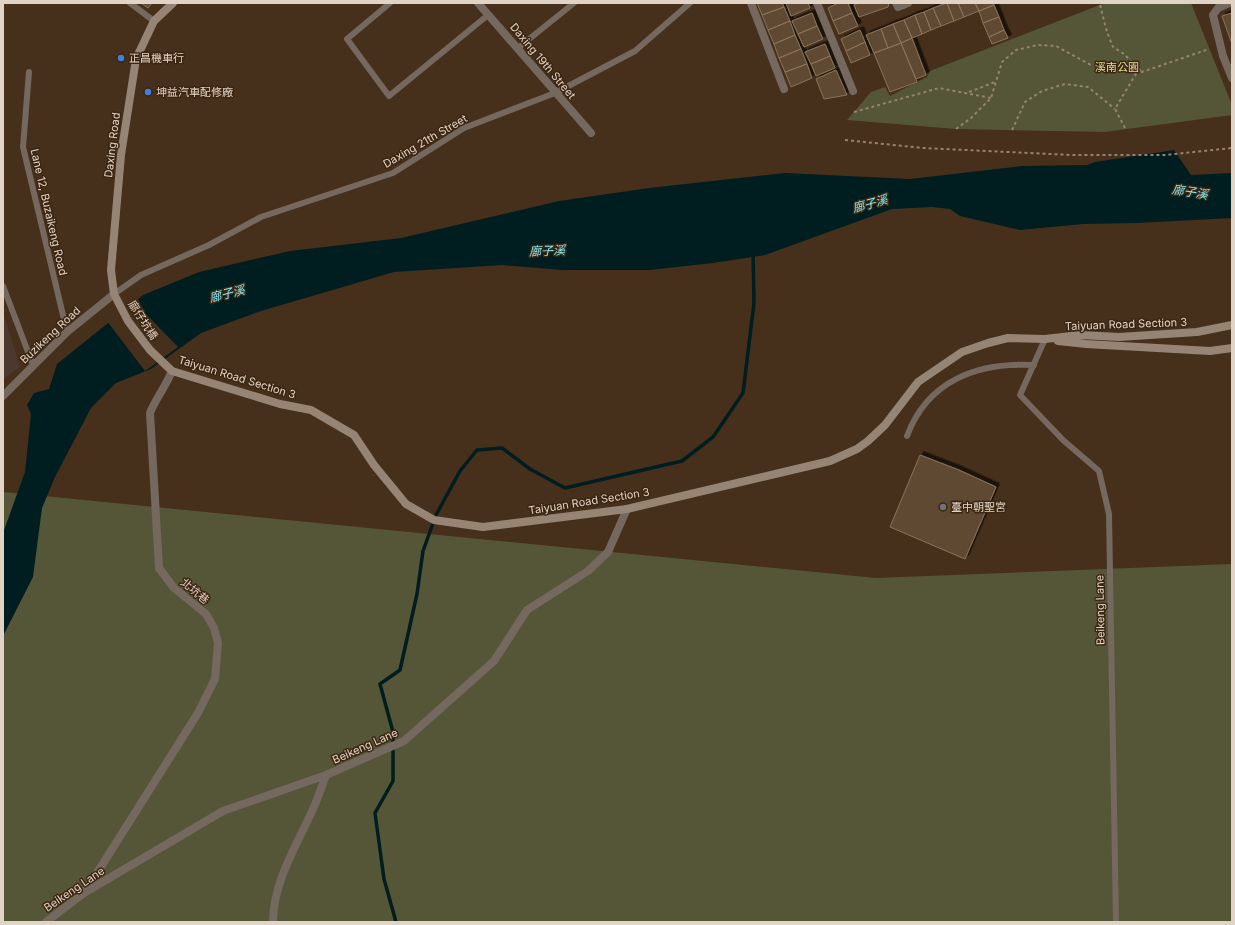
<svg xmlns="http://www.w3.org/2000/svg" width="1235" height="925" font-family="Inter,'Noto Sans TC',sans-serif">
<defs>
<filter id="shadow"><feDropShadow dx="3.5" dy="-3.5" stdDeviation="0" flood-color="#0009"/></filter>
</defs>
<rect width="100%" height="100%" fill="#46301c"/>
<!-- education -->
<path fill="#4b3930" d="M3,312L20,367L3,379Z"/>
<!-- green -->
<path fill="#555637" d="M1105,3H1191L1232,105V115L1105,132L956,129L847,120L871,92L885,87L890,96L927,77L930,71Z
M3,492L876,578L1232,564V922H3Z"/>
<!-- water -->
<path fill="#001e20" d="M1174,150L1191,175L1232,173V218L1137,223L1083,224L1020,230L960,216L950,209L932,207L892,209L765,255L713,263L650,270H563L502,265L394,272L261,311L201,333L151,369L116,383L91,408L55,477L42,508L33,577L3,636V533L25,472L31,414L27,405L34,393L49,389L57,364L143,295L199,272L290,251L401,238L559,201L649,188L785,173L910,179L1022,166L1087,165L1095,162Z"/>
<!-- pier -->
<path fill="#46301c" d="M137,297L145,313L178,347L145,371L107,321Z"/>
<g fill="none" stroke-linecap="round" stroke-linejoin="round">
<!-- stream -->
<path stroke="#001e20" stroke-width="3.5" d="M396,922L384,879L375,813L393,781V732L380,684L400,670L417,594L423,551L436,515L460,471L477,450L502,448L530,469L565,488L682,461L713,437L743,393L754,303L753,252"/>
</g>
<!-- building -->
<path fill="#5f4a32" stroke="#8a735b" filter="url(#shadow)" d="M141,3H152L148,8Z
M757,3H782L784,7L762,15Z
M786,3H808L810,8L791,16Z
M838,3H848L852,13L833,21L828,8Z
M859,3H889L888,7L859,17L854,5Z
M947,3L954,21L941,26L933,8Z
M947,3H958L964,17L954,21Z
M958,3H975L979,11L964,17Z
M975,3H993L994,5L979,11Z
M994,5L999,17L983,23L979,11Z
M784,7L790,21L768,30L762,15Z
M933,8L941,26L931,30L924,12Z
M924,12L931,30L922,34L915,15Z
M812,13L817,26L798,34L792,21Z
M852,13L858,26L839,34L833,21Z
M1232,13V44L1222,16Z
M915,15L922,34L912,38L904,20Z
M999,17L1004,30L989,37L983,23Z
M904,20L912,38L901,43L893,24Z
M790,21L795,35L774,44L768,30Z
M893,24L901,43L888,48L881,29Z
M817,26L823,39L804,47L798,34Z
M881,29L888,48L874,53L866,35Z
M860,30L865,42L846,51L841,39Z
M1004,30L1008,38L992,44L989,37Z
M795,35L801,49L779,58L774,44Z
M912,38L926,75L916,79L901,43Z
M865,42L870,55L851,63L846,51Z
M901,43L917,82L890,92L874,53Z
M825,44L830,56L811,64L805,52Z
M801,49L807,64L785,72L779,58Z
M830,56L835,68L816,76L811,64Z
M807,64L812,78L791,87L785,72Z
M836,70L847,95L824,99L816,79Z
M920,455L959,470L996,487L965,559L890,527Z"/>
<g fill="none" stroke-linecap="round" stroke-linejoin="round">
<!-- path -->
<path stroke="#948272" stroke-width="2" stroke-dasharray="3 3" stroke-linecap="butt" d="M1100,5L1107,32L1113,47L1124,54L1141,71
M969,92L995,82
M854,112L939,88L991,98
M1125,128L1115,109L1137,72
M956,129L971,118L991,98L1002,62L1016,50L1038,45L1056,46L1089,64L1119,71L1142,72L1209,49
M1012,130L1025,102L1042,91L1065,84L1088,87L1115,109
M845,140L923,148L1072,155H1165L1232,148"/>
<!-- service -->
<path stroke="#74685f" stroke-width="6" d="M130,3L154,21
M390,3L347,39L389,96L488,15
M518,48L574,3
M29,72L23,147L67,332
M3,286L33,365
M114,294L141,275L209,245L261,217L393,173L464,128L555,93L635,51L690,3
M1045,339L1020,395L1063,440L1099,471L1109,514L1116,922
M907,436C928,380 978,362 1034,365"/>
<!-- minor -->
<path stroke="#74685f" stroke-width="8" d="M478,3L591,133
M751,3L784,89
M817,3L853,91
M896,3L898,7L908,3
M1229,3L1218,8L1213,15L1223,56L1232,78
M3,396L67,332L114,294
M85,892L198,713L215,679L218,643L214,628L206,614L174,588L159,568L150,413C156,398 166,386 172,371
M46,922L84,893L223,811L326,775L404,741L494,661L527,610L588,571L608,552L627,509
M273,922C273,882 297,845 313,809C318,798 322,786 326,775"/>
<!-- secondary -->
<path stroke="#968475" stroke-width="8" d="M173,3L154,21L136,59L121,155L111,270L114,294L128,321L150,350L172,371L280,404L311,410L354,435L374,465L406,504L434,520L483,527L627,509L830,461L857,449L868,441L885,425L918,382L962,352L988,343L1008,338L1045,339L1080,335L1119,337L1197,332L1232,325
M1058,341L1086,344L1210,351L1232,348"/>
</g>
<!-- markers -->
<g fill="#3f7fe0" stroke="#3c2611" stroke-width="1.5">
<circle cx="121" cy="58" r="4"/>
<circle cx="148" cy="92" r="4"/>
</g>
<circle fill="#6b7280" stroke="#3c2611" stroke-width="1.5" cx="943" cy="507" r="4"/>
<g text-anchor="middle" stroke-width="3" stroke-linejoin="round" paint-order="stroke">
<!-- poi labels -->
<g font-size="11" fill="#e2d3c7" stroke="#3c2611" text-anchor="start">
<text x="129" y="62">正昌機車行</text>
<text x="156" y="96">坤益汽車配修廠</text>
<text x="951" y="511">臺中朝聖宮</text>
</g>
<!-- street labels -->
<g font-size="11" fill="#e2d3c7" stroke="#3c2611">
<text transform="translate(543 61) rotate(50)" y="4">Daxing 19th Street</text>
<text transform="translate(425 141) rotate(-30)" y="4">Daxing 21th Street</text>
<text transform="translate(112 145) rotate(-83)" y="4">Daxing Road</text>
<text transform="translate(49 212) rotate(77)" y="4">Lane 12, Buzaikeng Road</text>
<text transform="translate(143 320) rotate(57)" y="4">廍仔坑橋</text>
<text transform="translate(1126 324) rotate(-2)" y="4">Taiyuan Road Section 3</text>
<text transform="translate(50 335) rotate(-43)" y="4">Buzikeng Road</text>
<text transform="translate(237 377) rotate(17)" y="4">Taiyuan Road Section 3</text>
<text transform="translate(589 501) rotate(-9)" y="4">Taiyuan Road Section 3</text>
<text transform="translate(195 591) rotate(40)" y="4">北坑巷</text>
<text transform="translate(1100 610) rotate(-91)" y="4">Beikeng Lane</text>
<text transform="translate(365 746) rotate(-24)" y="4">Beikeng Lane</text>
<text transform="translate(74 889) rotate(-34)" y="4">Beikeng Lane</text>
</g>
<!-- park labels -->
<g font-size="11" fill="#dce099" stroke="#3c2611">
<text x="1117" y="71">溪南公園</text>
</g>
<!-- water labels -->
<g font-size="12" font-style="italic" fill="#88e8f0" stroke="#3c2611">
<text transform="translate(1190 192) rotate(9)" y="4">廍子溪</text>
<text transform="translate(870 204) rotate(-15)" y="4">廍子溪</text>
<text transform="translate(547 251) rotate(-2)" y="4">廍子溪</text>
<text transform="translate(227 294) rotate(-14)" y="4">廍子溪</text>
</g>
</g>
<!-- border -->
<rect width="1235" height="925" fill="none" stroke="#e2d3c7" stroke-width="8"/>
</svg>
